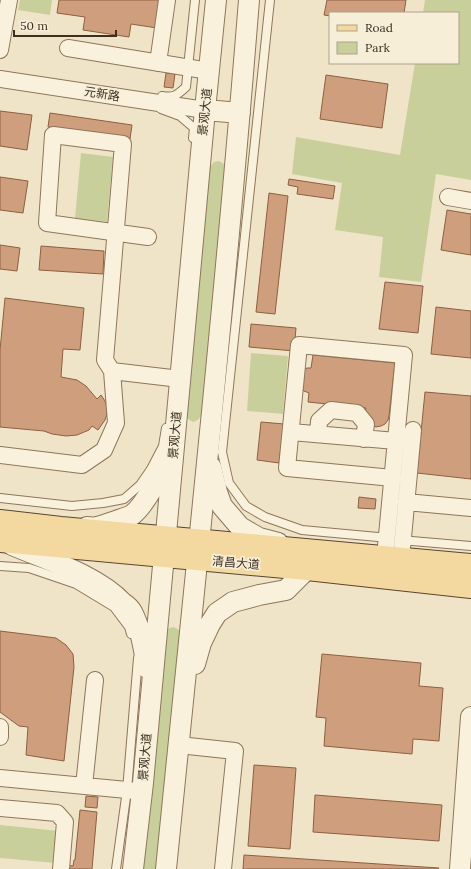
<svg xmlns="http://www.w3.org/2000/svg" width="471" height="869" font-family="Lora,'Noto Sans SC',serif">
<rect width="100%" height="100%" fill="#f0e4c8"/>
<!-- green -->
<path fill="#c9cf9b" d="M20,0H52L50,15L18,10Z
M425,0H471V180L436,174L421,282L379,277L383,237L335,230L342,183L292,174L296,137L400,155L415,63H458V13H423Z
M81,153L113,157L107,222L75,218Z
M219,161L224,164L225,170L201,416L198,420L193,422L188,419L186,414L210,167L214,162Z
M251,353L288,356L283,414L247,411Z
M174,627L179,630L180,636L157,869H142L165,633L169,628Z
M0,825L59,831L56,863L0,858Z"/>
<!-- building -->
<path fill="#cf9f7d" stroke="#8d5f41" d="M59,0H161L157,28L131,24L129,37L83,30L85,17L57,13Z
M327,0H406L404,13H330V16L324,15Z
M166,73L175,74L173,88L164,87Z
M326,75L388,84L382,128L320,119Z
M0,111L32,115L27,150L0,146Z
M50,113L132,125L130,139L48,127Z
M0,177L28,181L23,213L0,210Z
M289,179L335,186L333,199L297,194L298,187L288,185Z
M269,193L288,196L275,314L256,312Z
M447,210L471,214V255L441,250Z
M0,245L20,248L17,271L0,269Z
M41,246L104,251L103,274L39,270Z
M385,282L423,286L418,333L379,329Z
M5,298L84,308L80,350L63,349L61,377L77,380L86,386L97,399L101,395L105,401L107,407V414L105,420L98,430L92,426L89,430L77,435L66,436L52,434L44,431L0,427V350Z
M436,307L471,311V358L431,354Z
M251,324L296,328L294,351L249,347Z
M313,355L395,363L389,416L388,420L385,424L381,426L376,427L371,425L365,413L366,408L308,402L309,393L304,391L300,388L302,371L307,368H311Z
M425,392L471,396V479L417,473Z
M261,422L284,424L279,463L257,460Z
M359,497L376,499L375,509L358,508Z
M0,631L56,638L66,645L73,654L74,667L64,761L26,755L28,727L19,726L0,712Z
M322,654L421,663L419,686L443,688L439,741L413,739L412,754L324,746L326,718L316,717Z
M254,765L296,768L290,849L248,846Z
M315,795L442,805L439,841L313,832Z
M86,796L98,797L97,808L85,807Z
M80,810L97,812L92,869H66V865L73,866L74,860H75Z
M244,855L439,868L438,869H243Z"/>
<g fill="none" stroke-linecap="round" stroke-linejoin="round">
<defs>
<path id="service" d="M270,0L222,452L229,483L246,506L265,517L302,530L389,538
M162,96C175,98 177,95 186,87L195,0
M161,109L180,116L194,128L193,138
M0,498L72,506L103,503L124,499L140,485L151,469L163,446L166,428
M400,540L471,546
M0,566L29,568L76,584L114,607L129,627L131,634
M116,869L127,790L138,658"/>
<path id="minor" d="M68,48L209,71
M0,50L9,0
M158,63L167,0
M0,79L205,110
M448,197L471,201
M112,371L180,379
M291,432L396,441
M318,434L319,421L331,410L357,413L366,424L364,439
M0,455L82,465L104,450L116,423L112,371L105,360L123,144L53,135L47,223L148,237
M406,502L471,508
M386,546C392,482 398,418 404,355L299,345L287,468L393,478
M401,559L413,430
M0,727V737
M179,745L235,751L223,869
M0,778L127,790L142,792
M84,786L95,680
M0,808L57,813L65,822L61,869"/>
<path id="tertiary" d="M205,110L240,113
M211,467L217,492L222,506L240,527L259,538L278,543
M87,527C90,527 94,528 97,527C101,526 128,517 132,515C145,505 161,474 168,458
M12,545C47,560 97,575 123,603C126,605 130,608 132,612C141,629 144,649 147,668
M195,664L201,643L210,624L217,613L233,602L259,595L286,590L307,569
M133,869L143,783L205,110L216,0
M166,869C195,580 226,290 249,0
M460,869L471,717"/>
<path id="primary" d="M0,521L61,528L471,565
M0,541L307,569L471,587"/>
</defs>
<!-- service casing -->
<use href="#service" stroke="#8d765c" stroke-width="10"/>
<!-- minor casing -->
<use href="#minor" stroke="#8d765c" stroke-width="18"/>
<!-- tertiary casing -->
<use href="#tertiary" stroke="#8d765c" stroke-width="22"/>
<!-- primary casing -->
<use href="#primary" stroke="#5b4430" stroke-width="24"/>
<!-- service -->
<use href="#service" stroke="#faf1dc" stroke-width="8"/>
<!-- minor -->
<use href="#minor" stroke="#faf1dc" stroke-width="16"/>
<!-- tertiary -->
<use href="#tertiary" stroke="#faf1dc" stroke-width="20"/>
<!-- primary -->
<use href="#primary" stroke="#f3d9a0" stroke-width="22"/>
</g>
<g text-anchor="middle" stroke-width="3.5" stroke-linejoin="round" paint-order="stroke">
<!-- street labels -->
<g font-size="12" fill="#3d2e20" stroke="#f7eed8">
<text transform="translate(102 94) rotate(9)" y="4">元新路</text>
<text transform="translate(205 112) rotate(-84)" y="4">景观大道</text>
<text transform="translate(175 435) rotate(-85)" y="4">景观大道</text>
<text transform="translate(236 563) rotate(5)" y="4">清昌大道</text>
<text transform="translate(145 757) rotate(-85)" y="4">景观大道</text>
</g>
</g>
<!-- legend -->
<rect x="329" y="12" width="130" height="52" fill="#f7eed8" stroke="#ada18e"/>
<rect x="337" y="25" width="20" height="6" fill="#f3d9a0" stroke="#ada18e"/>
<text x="365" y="32" font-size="12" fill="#3d2e20">Road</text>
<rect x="337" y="42" width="20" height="12" fill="#c9cf9b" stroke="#ada18e"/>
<text x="365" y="52" font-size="12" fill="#3d2e20">Park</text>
<!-- scale -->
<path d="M14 30v6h102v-6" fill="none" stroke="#3d2e20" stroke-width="2"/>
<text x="20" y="30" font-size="12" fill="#3d2e20" stroke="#f7eed8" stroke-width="3" paint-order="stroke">50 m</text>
</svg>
